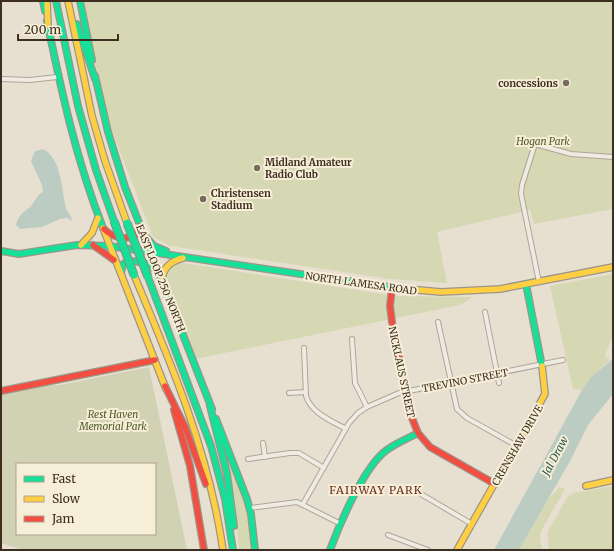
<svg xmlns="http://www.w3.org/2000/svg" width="614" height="551" font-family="Merriweather,serif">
<rect width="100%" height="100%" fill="#e7e0d1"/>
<!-- green -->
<path fill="#d6d7b3" d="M82,1H613V209L534,224L530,210L437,232L447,283L390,279L170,246L153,237L106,115Z
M177,262L395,296L473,297L460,305L195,359L164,279L170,265Z
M613,274V335L605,355L610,360L591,377L582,390L573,389L550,286Z
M224,447L247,509L252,550H239L235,503Z
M613,486V550H549L547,533L568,496L574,493Z
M560,487L565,489L541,531L540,538L542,550H519L549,498Z"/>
<!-- cemetery -->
<path fill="#d1d1b3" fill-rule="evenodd" d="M149,367L187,550H23L1,543V392L31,386L60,385ZM17,464H155V534H17Z"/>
<!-- water -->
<path fill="#bcccc2" d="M43,149C61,157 62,191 66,208C67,213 72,214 72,221L67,218L60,219L42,227L20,229L16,225C18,215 23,213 30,207C36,201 35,196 43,192L42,185L31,161L35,151Z
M613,359V394L588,425L570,461L519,550H494L582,390L591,377Z"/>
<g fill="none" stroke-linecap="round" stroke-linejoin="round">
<defs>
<path id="street" d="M1,79L30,80L57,77
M539,282L521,194L522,185L535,144L571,154L613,157
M485,312L499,383
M438,322L457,409L467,418L517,446
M352,339L355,383L367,407
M304,348L306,396C311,413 332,421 346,429
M289,393L306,392
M263,443L265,457
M248,459L290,453H299L324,468
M414,490L472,524
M303,504L349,423L358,413L367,407L399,393L563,360
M250,508L297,502L341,524
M388,535L428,550"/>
<path id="fast" d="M43,1L45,11
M56,1L78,106L96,170L114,221
M80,1L92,60
M47,21C62,94 76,159 103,228
M77,24L95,79
M95,76L108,132L125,187L212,409
M146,237L154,246L166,251
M1,251L19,254L77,245L109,246L396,288
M121,273L123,264C132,258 147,263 155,269
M148,277L211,446L225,499L233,550
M526,284L542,366
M210,406L227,474L234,526
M216,419L247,499L251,514L255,550
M330,550C340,523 362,472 383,453C393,444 407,439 418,433"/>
<path id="slow" d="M47,1L48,25
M68,1L92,116L105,161L127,223
M103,228L166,389
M81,245L92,233L98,218
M134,275C172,365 209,453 223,550
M162,280C163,267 171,261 183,258
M396,288L441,292L500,289L613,267
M586,486L613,480
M457,550L545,394L542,366"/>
<path id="jam" d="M104,229C113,238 127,241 137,234L139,226
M93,245L114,260
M392,288L390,306L392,322L410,413L418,433L430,447L495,484
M165,386L185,427L206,484
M1,391L155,360
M174,410L190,466L204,550"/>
</defs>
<!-- street casing -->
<use href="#street" stroke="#ada599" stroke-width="6"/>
<!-- fast casing -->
<use href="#fast" stroke="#9c958a" stroke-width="8"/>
<!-- slow casing -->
<use href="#slow" stroke="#9c958a" stroke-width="8"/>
<!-- jam casing -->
<use href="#jam" stroke="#9c958a" stroke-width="8"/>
<!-- street -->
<use href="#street" stroke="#efebe3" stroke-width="4"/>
<!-- fast -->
<use href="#fast" stroke="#16e098" stroke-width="5.5"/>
<!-- slow -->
<use href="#slow" stroke="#ffcf43" stroke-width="5.5"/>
<!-- jam -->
<use href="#jam" stroke="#f24e42" stroke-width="5.5"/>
<defs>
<path id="fast-bridge" d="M114,221L134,275
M127,223L148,277"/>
</defs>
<!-- fast-bridge casing -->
<use href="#fast-bridge" stroke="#928b80" stroke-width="9" stroke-linecap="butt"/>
<!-- fast-bridge -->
<use href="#fast-bridge" stroke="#16e098" stroke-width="7"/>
</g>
<!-- markers -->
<g fill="#786c5e" stroke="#f7eed8" stroke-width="1.5">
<circle cx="566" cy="83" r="4"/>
<circle cx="257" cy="168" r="4"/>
<circle cx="203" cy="199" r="4"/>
</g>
<g text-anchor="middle" stroke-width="4" stroke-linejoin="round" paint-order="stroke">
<!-- poi labels -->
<g font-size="10" font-weight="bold" fill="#3d2e20" stroke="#f7eed8" text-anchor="start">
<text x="558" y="87" text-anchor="end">concessions</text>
<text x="265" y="166">Midland Amateur<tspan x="265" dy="12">Radio Club</tspan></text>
<text x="211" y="197">Christensen<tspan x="211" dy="12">Stadium</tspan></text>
</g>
<!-- park labels -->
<g font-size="10" font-style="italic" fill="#4d5a26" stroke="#f7eed8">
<text x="543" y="145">Hogan Park</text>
<text x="113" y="418">Rest Haven<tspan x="113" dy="12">Memorial Park</tspan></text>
</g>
<!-- street labels -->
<g font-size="10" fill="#3d2e20" stroke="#f7eed8">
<text transform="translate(161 278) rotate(68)" y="4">EAST LOOP 250 NORTH</text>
<text transform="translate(361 283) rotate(8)" y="4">NORTH LAMESA ROAD</text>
<text transform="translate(402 372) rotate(78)" y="4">NICKLAUS STREET</text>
<text transform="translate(465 380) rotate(-11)" y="4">TREVINO STREET</text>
<text transform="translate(517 445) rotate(-60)" y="4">CRENSHAW DRIVE</text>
</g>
<!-- water labels -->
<g font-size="11" font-style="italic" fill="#2f5d5a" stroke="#f7eed8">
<text transform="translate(555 456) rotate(-62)" y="4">Jal Draw</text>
</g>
<!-- neighbourhood labels -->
<g font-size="11" letter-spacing="1" fill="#6b2e1e" stroke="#f7eed8">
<text x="376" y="494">FAIRWAY PARK</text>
</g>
</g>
<!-- border -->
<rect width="614" height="551" fill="none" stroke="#3d2e20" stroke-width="4"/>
<!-- legend -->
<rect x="16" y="463" width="140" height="72" fill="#f7eed8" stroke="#ada18e"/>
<rect x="24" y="476" width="20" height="6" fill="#16e098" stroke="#ada18e"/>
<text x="52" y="483" font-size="12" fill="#3d2e20">Fast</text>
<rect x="24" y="496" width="20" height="6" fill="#ffcf43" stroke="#ada18e"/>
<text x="52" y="503" font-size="12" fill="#3d2e20">Slow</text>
<rect x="24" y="516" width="20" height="6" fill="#f24e42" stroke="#ada18e"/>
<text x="52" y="523" font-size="12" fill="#3d2e20">Jam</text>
<!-- scale -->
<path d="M18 34v6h100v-6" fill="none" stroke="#3d2e20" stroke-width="2"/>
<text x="24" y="34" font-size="12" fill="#3d2e20" stroke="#f7eed8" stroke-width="3" paint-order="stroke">200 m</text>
</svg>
